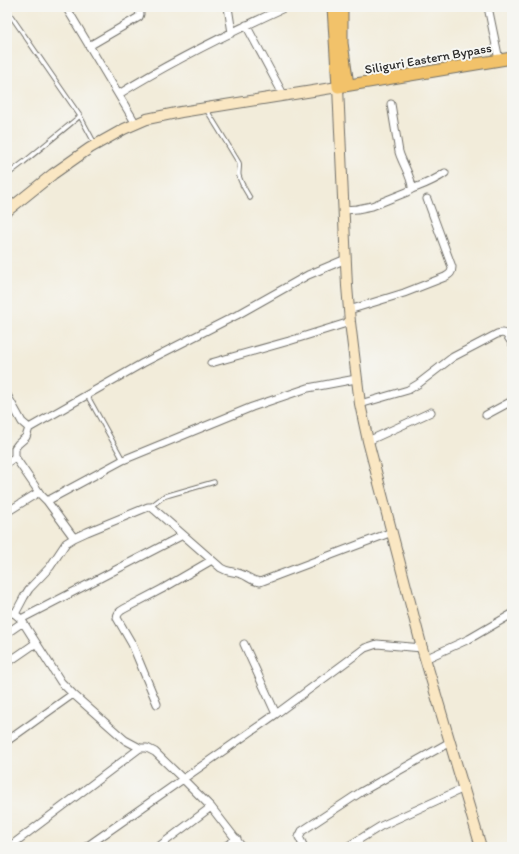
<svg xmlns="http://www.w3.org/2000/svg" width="519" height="854" font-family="Itim,sans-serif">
<rect width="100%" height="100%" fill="#f6f6f2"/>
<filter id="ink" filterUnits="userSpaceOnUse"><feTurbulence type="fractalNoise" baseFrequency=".025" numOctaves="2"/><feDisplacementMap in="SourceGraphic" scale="8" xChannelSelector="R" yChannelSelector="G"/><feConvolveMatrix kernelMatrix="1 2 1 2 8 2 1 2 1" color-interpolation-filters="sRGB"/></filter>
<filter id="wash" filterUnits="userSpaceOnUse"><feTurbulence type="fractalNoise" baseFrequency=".012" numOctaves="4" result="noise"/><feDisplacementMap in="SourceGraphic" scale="16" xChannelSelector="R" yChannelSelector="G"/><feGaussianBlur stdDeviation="0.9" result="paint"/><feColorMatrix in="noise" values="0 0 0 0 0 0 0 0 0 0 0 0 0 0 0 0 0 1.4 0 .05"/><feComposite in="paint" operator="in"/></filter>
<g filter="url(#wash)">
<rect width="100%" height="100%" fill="#f2ecda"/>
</g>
<g filter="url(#ink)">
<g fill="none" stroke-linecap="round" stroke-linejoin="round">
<defs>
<path id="lane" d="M7,10L80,116L95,144
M206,109L219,130L239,163C240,168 238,172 239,176C241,184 246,191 250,198
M7,175L24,162L80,116
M87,395L123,460
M150,507L163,497L169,495L214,482"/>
<path id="street" d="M66,7L136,124
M228,7L232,33
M488,7L499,60
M246,25L284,96
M89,46L139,17L140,14L138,7
M119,94C172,61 229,33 286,7
M412,189C425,184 434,181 445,173
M344,210L357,209L372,206L407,192L412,189C413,179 402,163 399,152L391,104
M349,310L404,293L445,277C450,274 452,273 452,267L427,199
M211,363L289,341L350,322
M7,395L22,422L29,428
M360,404L408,390L418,384L453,357L497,334L502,333L506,334L512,343
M486,415L512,401
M368,441L431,412
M7,463L15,457
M47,501L123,460L252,407L308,388L356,379
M7,512L39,492
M74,538L47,501L41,495L15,457V448L18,444L26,437L29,428L143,363L237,315L308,275L346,259
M7,611L15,614L21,619L61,682L73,694L125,740L140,748H147L155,752L183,779L211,807L242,847
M15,614L24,597L29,589L50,567L66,543L74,538L87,532L148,507H151L156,511L221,568C229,573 233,571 241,574C248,576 251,581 260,582L392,532
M21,619L183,535
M7,633L23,622
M244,644L276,714
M425,659L469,639L512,614
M7,663L36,643
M157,704L132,644L117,618C117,613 120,611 124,609L162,589L212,560
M7,741L73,694
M9,847L140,748
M86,847L276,714L365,648L377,644L422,648
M158,847L211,807
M224,847L237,839
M304,847L299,837L302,831L361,792L450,742
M347,847L381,826L464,788"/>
<path id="secondary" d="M7,211L53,174L90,148L124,129L147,119L181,112L338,87L347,286L350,322L360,404L368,441L422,648L481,847"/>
<path id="primary" d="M333,7L338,87L512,58
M342,7V43L348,85"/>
</defs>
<!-- lane casing -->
<use href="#lane" stroke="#716f68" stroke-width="5.5"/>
<!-- street casing -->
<use href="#street" stroke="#716f68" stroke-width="9"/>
<!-- secondary casing -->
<use href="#secondary" stroke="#716f68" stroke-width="12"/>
<!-- primary casing -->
<use href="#primary" stroke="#716f68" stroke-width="13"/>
<!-- lane -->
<use href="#lane" stroke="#fff" stroke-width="3.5"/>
<!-- street -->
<use href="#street" stroke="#fff" stroke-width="7"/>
<!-- secondary -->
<use href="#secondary" stroke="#fae7c3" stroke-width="10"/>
<!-- primary -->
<use href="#primary" stroke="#f2c26a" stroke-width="11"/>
</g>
</g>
<g text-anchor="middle" stroke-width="4" stroke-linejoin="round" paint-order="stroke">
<!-- street labels -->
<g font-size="13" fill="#2b2b2b" stroke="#f6f6f2">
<text transform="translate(428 58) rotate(-10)" y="5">Siliguri Eastern Bypass</text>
</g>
</g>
<!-- margin -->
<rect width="519" height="854" fill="none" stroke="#f6f6f2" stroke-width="24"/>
</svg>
